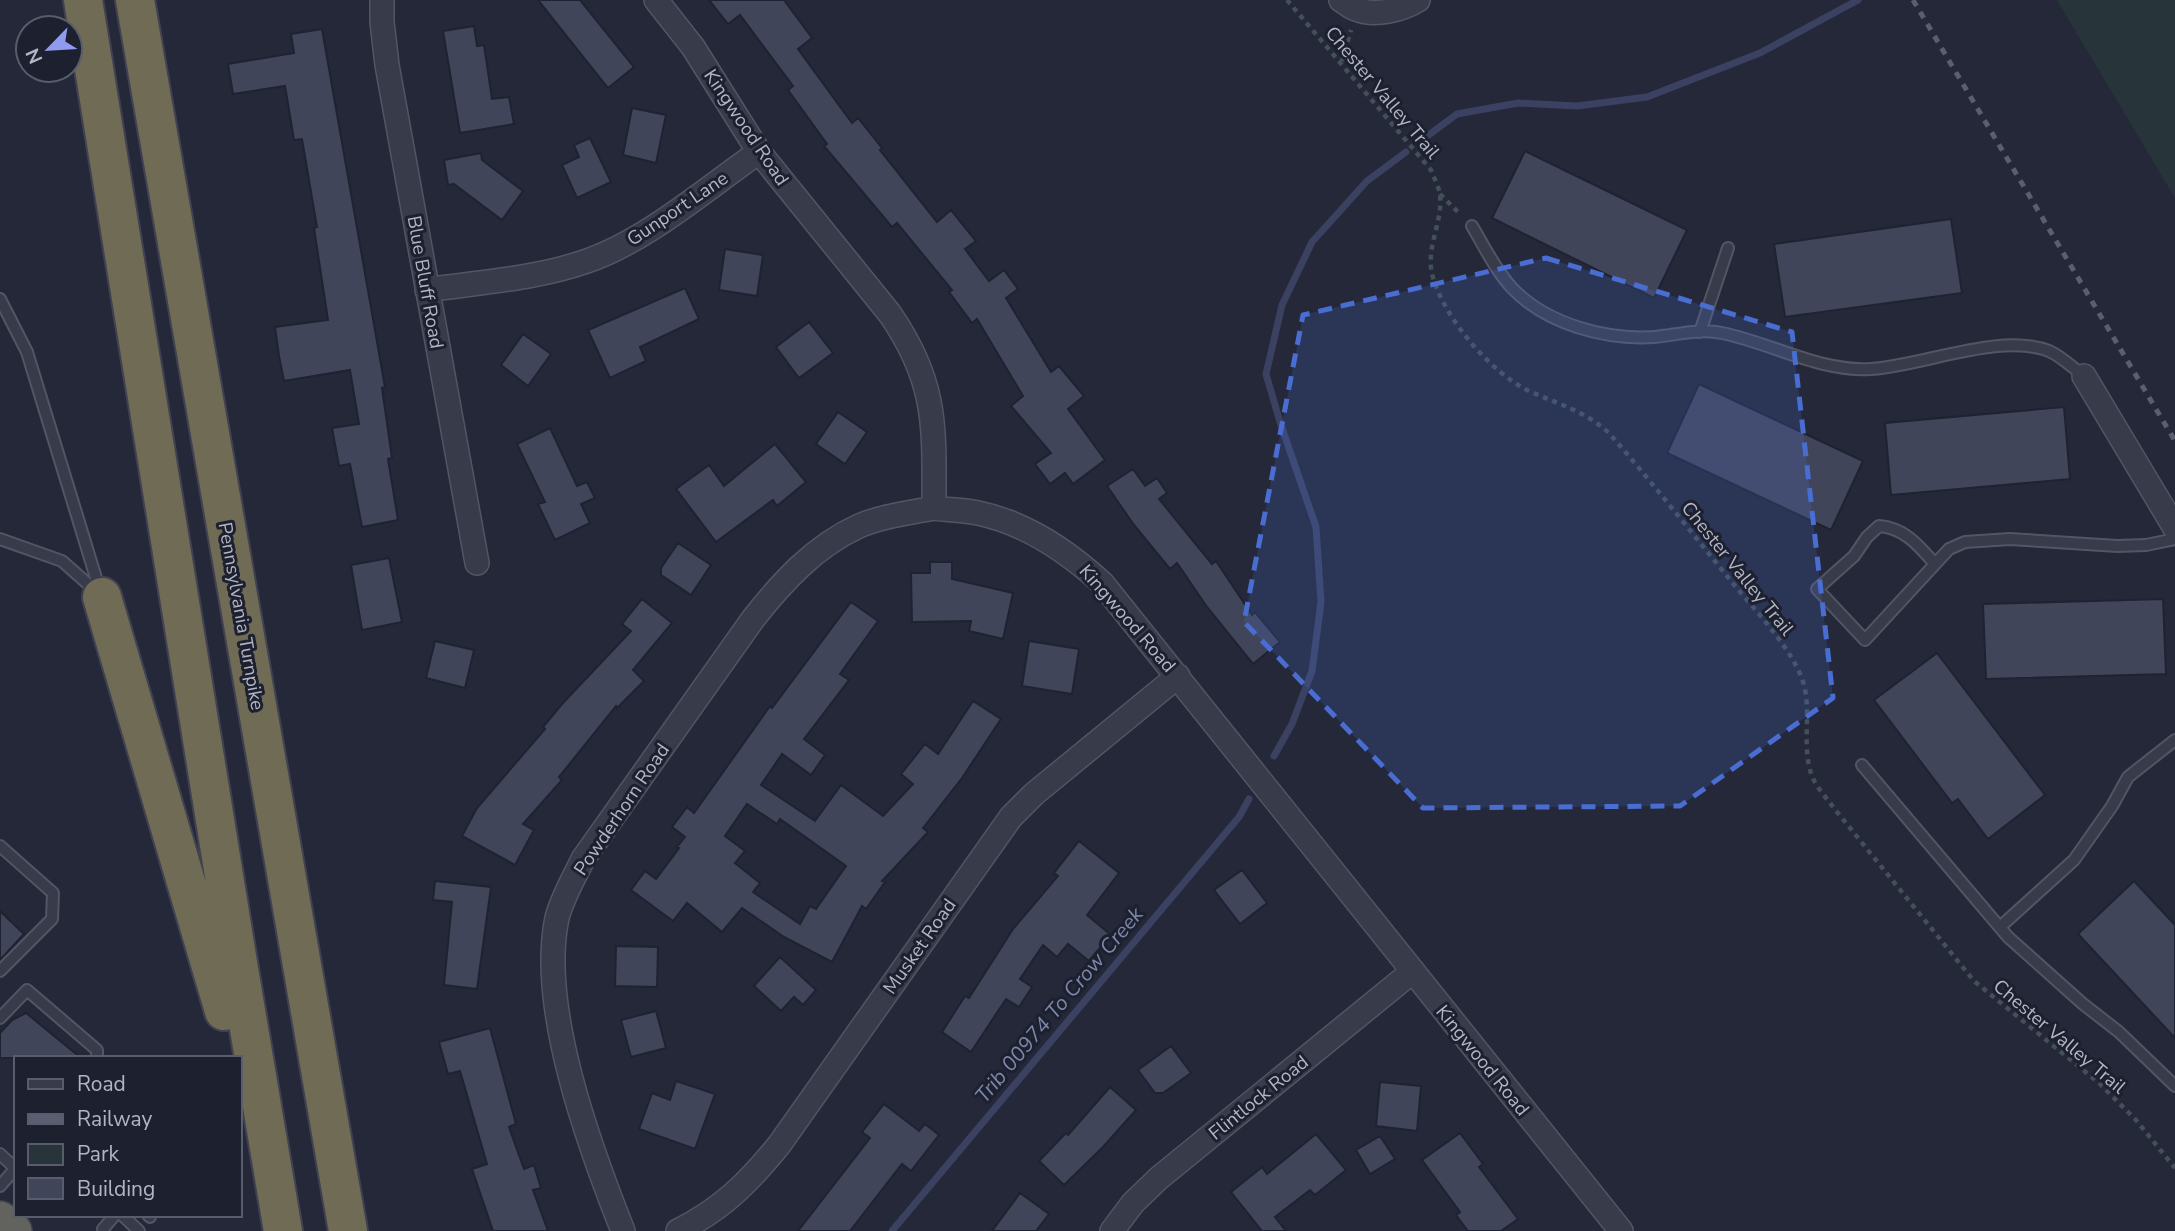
<svg xmlns="http://www.w3.org/2000/svg" width="2175" height="1231" font-family="'Nunito Sans',sans-serif">
<rect width="100%" height="100%" fill="#242839"/>
<!-- green -->
<path fill="#27353b" d="M2057,0H2175V198Z"/>
<g fill="none" stroke-linecap="round" stroke-linejoin="round">
<!-- stream -->
<path stroke="#3b4161" stroke-width="7" d="M1426,137L1457,114L1518,103L1577,106L1647,97L1760,53L1858,0
M1274,756L1292,724L1312,671L1321,602L1316,527L1280,422L1266,374L1282,305L1312,242L1367,181L1406,152
M892,1231L1239,817L1249,799"/>
</g>
<!-- building -->
<path fill="#414559" stroke="#1f2230" stroke-width="2" fill-rule="evenodd" d="M538,0H580L634,67L608,88Z
M709,0H784L812,38L798,49L852,123L858,118L882,148L880,150L937,222L951,210L976,241L965,249L989,281L1004,270L1018,289L1006,298L1051,372L1059,366L1084,396L1068,409L1105,460L1073,484L1065,473L1050,484L1035,464L1051,453L1011,406L1023,396L977,319L972,323L949,292L952,290L897,223L892,227L824,146L827,144L788,90L793,86L740,15L728,24Z
M474,26L477,46L484,45L492,99L509,97L514,124L460,133L443,31Z
M322,29L385,387L382,388L392,458L388,459L398,520L362,527L350,464L339,466L332,428L359,424L350,370L284,381L279,356L275,327L328,320L314,228L317,227L302,139L294,140L285,86L233,94L228,64L294,53L291,34Z
M632,108L666,115L656,163L623,155Z
M590,138L611,182L577,198L562,165L579,157L574,145Z
M1525,151L1687,230L1654,298L1492,218Z
M481,153L482,160L523,191L502,220L454,184L448,185L444,160Z
M1951,219L1962,293L1785,317L1774,244Z
M725,249L763,255L757,296L719,290Z
M685,288L699,319L640,347L646,361L610,378L588,330Z
M809,322L833,353L799,378L776,347Z
M523,334L551,354L528,386L501,365Z
M1699,384L1863,461L1831,530L1667,453Z
M2064,407L2070,479L1891,495L1885,423Z
M838,412L867,432L845,464L816,444Z
M550,428L577,486L587,482L595,498L581,504L590,523L555,540L538,504L545,502L517,444Z
M775,444L806,482L777,506L773,500L716,542L676,489L709,465L724,486Z
M1133,469L1145,486L1157,478L1167,493L1159,499L1212,564L1216,561L1252,615L1255,612L1280,642L1253,664L1207,607L1177,563L1170,569L1134,525L1107,486Z
M678,543L711,565L691,595L661,575V568Z
M389,558L402,622L362,630L351,565Z
M930,562H952V579L1013,593L1003,639L969,631L971,621L912,622L911,573H930Z
M642,599L672,623L633,670L644,681L617,708L616,706L559,777L562,780L523,824L534,830L515,865L462,836L477,808L545,729L543,727L562,704L631,631L622,624Z
M2163,599L2166,674L1986,679L1983,604Z
M851,602L878,621L840,674L849,680L804,739L825,755L811,775L782,754L761,785L815,821L841,785L883,816L913,784L901,774L925,744L938,754L973,701L1001,719L962,778L923,828L928,832L882,881L885,882L866,909L862,906L832,962L784,937L742,908L722,932L687,903L673,921L631,890L645,871L656,879L679,848L677,847L685,837L672,827L687,807L694,813L770,706L772,708ZM747,804L777,824L780,819L846,866L816,909L810,906L800,924L753,892L760,883L735,863L745,851L725,836Z
M435,641L474,650L465,688L426,678Z
M1029,641L1079,649L1072,694L1022,686Z
M1937,653L2045,795L1988,839L1958,799L1952,803L1874,700Z
M1079,841L1119,873L1087,915L1111,935L1089,961L1068,944L1057,957L1043,945L1020,979L1032,987L1019,1007L1006,999L971,1052L942,1032L965,996L969,998L1013,929L1058,876L1054,873Z
M1242,870L1267,903L1240,924L1214,890Z
M435,881L491,887L477,989L444,985L452,902L433,900Z
M2134,881L2175,925V1038L2078,934Z
M0,911L24,934L0,960Z
M616,946L658,947L657,987L615,986Z
M780,957L816,990L803,1005L794,997L781,1011L754,986Z
M656,1011L666,1048L631,1057L621,1020Z
M26,1013L81,1058H0V1033L12,1020Z
M490,1028L516,1124L509,1127L524,1169L534,1165L541,1188L533,1190L548,1231H493L472,1169L487,1164L460,1071L448,1074L439,1042Z
M1171,1046L1191,1073L1163,1093H1155L1138,1070Z
M676,1081L715,1094L695,1149L639,1129L652,1093L670,1100Z
M1380,1082L1421,1086L1417,1131L1376,1126Z
M1110,1087L1136,1110L1103,1147L1064,1185L1039,1161L1066,1133L1068,1135Z
M884,1104L919,1131L925,1124L939,1135L911,1171L902,1164L850,1231H798L870,1138L862,1132Z
M1460,1133L1483,1164L1479,1167L1518,1219L1501,1231H1468L1456,1215L1460,1212L1422,1160Z
M1316,1134L1346,1170L1315,1195L1310,1190L1275,1217L1286,1231H1262L1231,1192L1262,1167L1267,1174Z
M1380,1136L1395,1159L1370,1174L1356,1150Z
M1020,1193L1049,1214L1036,1231H992Z"/>
<g fill="none" stroke-linecap="round" stroke-linejoin="round">
<defs>
<path id="service" d="M1472,226C1484,246 1496,271 1512,288C1546,324 1605,340 1654,337C1676,335 1700,328 1722,333C1771,343 1820,372 1871,369C1922,366 2001,332 2049,351C2061,356 2073,368 2084,376
M0,299L27,352L100,591
M1700,332L1728,248
M0,539L62,561L97,592
M1935,564C1919,546 1905,528 1879,526L1867,537L1854,556L1817,589L1865,640L1949,549L1965,542L2010,539L2117,546L2146,545L2175,539
M1862,765L2008,937L2083,1004L2119,1032L2175,1086
M0,846L53,893L52,919L0,971
M2000,927L2074,860L2112,806L2128,777L2175,740
M0,1018L27,990L97,1050V1058
M0,1154L15,1168
M0,1186L16,1168
M122,1215L139,1231
M148,1215L150,1217
M103,1229L115,1215"/>
<path id="minor" d="M382,0V22L387,65L477,563
M656,0L693,47L759,152L890,314C938,384 934,427 934,508C948,510 964,510 978,513C1026,523 1066,550 1102,583L1621,1231
M1341,0C1346,3 1351,8 1356,9C1375,17 1402,10 1418,0
M427,290C480,282 536,279 587,261C646,241 707,188 759,152
M2084,376L2175,528
M623,1231C590,1148 538,1007 557,918C562,898 574,878 583,859L753,619C782,582 815,546 859,526C882,516 909,513 934,508
M678,1231C722,1209 748,1183 779,1145L1011,817L1034,794L1178,676
M1112,1231L1133,1203L1159,1178L1413,971"/>
<path id="trunk" d="M0,1220L13,1231"/>
<path id="motorway" d="M83,0L239,969L283,1231
M135,0L348,1231
M102,597L224,1011"/>
</defs>
<!-- service casing -->
<use href="#service" stroke="#535564" stroke-width="14"/>
<!-- minor casing -->
<use href="#minor" stroke="#535564" stroke-width="26"/>
<!-- trunk casing -->
<use href="#trunk" stroke="#404251" stroke-width="40"/>
<!-- motorway casing -->
<use href="#motorway" stroke="#404251" stroke-width="42"/>
<!-- path -->
<path stroke="#445057" stroke-width="4.5" stroke-dasharray="5 5" stroke-linecap="butt" d="M1287,0L1431,170C1434,178 1439,187 1440,195C1443,222 1426,246 1432,274C1443,317 1490,372 1529,391C1558,404 1585,411 1609,433C1651,481 1691,532 1731,581C1754,609 1787,643 1801,676C1814,708 1800,744 1812,776C1816,787 1826,797 1833,807L1974,981L2099,1083L2136,1120L2175,1168
M1342,61L1351,30
M1440,194L1461,215"/>
<!-- service -->
<use href="#service" stroke="#383b4a" stroke-width="10"/>
<!-- minor -->
<use href="#minor" stroke="#383b4a" stroke-width="23"/>
<!-- trunk -->
<use href="#trunk" stroke="#62625f" stroke-width="37"/>
<!-- motorway -->
<use href="#motorway" stroke="#6f6b55" stroke-width="38"/>
<!-- rail -->
<path stroke="#5a5e70" stroke-width="5" stroke-dasharray="7 7" stroke-linecap="butt" d="M1913,0L2175,441"/>
</g>
<!-- marked area -->
<path fill="#4a6dd2" fill-opacity="0.2" stroke="#4a6dd2" stroke-width="5" stroke-dasharray="14 9" stroke-linejoin="round" d="M1546,258L1792,332L1833,698L1680,806L1423,808L1244,622L1303,315Z"/>
<g text-anchor="middle" stroke-width="6" stroke-linejoin="round" paint-order="stroke">
<!-- street labels -->
<g font-size="19" fill="#b3b5c5" stroke="#1d202e">
<text transform="translate(1383 92) rotate(50)" y="7">Chester Valley Trail</text>
<text transform="translate(747 127) rotate(56)" y="7">Kingwood Road</text>
<text transform="translate(677 208) rotate(-34)" y="7">Gunport Lane</text>
<text transform="translate(426 282) rotate(80)" y="7">Blue Bluff Road</text>
<text transform="translate(1738 568) rotate(51)" y="7">Chester Valley Trail</text>
<text transform="translate(242 616) rotate(80)" y="7">Pennsylvania Turnpike</text>
<text transform="translate(1128 618) rotate(49)" y="7">Kingwood Road</text>
<text transform="translate(621 809) rotate(-56)" y="7">Powderhorn Road</text>
<text transform="translate(919 946) rotate(-55)" y="7">Musket Road</text>
<text transform="translate(2060 1036) rotate(40)" y="7">Chester Valley Trail</text>
<text transform="translate(1483 1060) rotate(51)" y="7">Kingwood Road</text>
<text transform="translate(1258 1097) rotate(-39)" y="7">Flintlock Road</text>
</g>
<!-- water labels -->
<g font-size="21" font-style="italic" fill="#7d86ab" stroke="#1d202e">
<text transform="translate(1059 1005) rotate(-50)" y="7">Trib 00974 To Crow Creek</text>
</g>
</g>
<!-- legend -->
<rect x="14" y="1056" width="228" height="161" fill="#1d202e" stroke="#595c6a" stroke-width="2"/>
<rect x="28" y="1079" width="35" height="10" fill="#383b4a" stroke="#595c6a" stroke-width="2"/>
<text x="77" y="1091" font-size="21" fill="#b3b5c5">Road</text>
<rect x="28" y="1114" width="35" height="10" fill="#5a5e70" stroke="#595c6a" stroke-width="2"/>
<text x="77" y="1126" font-size="21" fill="#b3b5c5">Railway</text>
<rect x="28" y="1144" width="35" height="21" fill="#27353b" stroke="#595c6a" stroke-width="2"/>
<text x="77" y="1161" font-size="21" fill="#b3b5c5">Park</text>
<rect x="28" y="1178" width="35" height="21" fill="#414559" stroke="#595c6a" stroke-width="2"/>
<text x="77" y="1196" font-size="21" fill="#b3b5c5">Building</text>
<!-- north arrow -->
<g transform="translate(49 49) rotate(245)"><circle r="33" fill="#1d202e" stroke="#595c6a" stroke-width="2"/>
<path d="M0-5L12 26L0 18L-12 26Z" fill="#8e9bef"/>
<text y="-10" font-size="19" font-weight="bold" text-anchor="middle" fill="#b3b5c5">N</text>
</g>
</svg>
